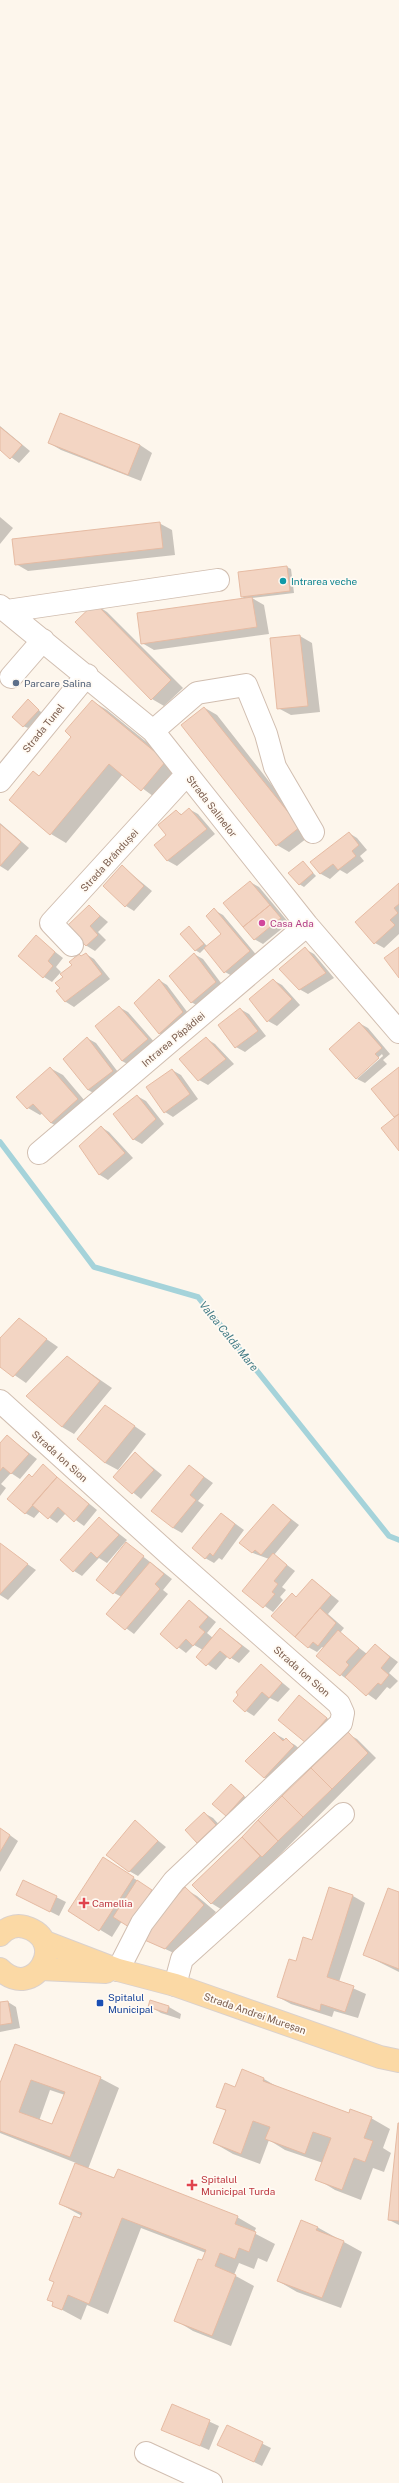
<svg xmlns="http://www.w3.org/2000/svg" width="399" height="2483" font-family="'Public Sans',sans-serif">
<rect width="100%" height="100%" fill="#fdf6ec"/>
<!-- shadow -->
<path fill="#0003" fill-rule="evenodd" d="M60,414L140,445L152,453L141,481L61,450L49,443Z
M0,426L30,451L19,463L0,449Z
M0,517L13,528L0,544Z
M159,523L172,530L175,555L28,571L16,564Z
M287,567L291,569L294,593L252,598L264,605L269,634L154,650L142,643L246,599L242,597Z
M95,604L107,612L183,688L164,706L152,699Z
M300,636L312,643L320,712L291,715L278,708Z
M28,700L42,713L28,728L23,726Z
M92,701L107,710L181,770L157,799L123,774L66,843L51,834L33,772L40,776L73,736Z
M205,708L217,715L311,835L289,852L277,845Z
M189,809L198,814L215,834L177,866L168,861L155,845L168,835L176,811L183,815Z
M0,823L29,848L8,871L0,866Z
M349,833L357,838L367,850L360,856L364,861L347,874L340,870L330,879L321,874L312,862Z
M303,862L316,876L304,887L299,884Z
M122,866L152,891L134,911L126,906Z
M250,882L259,887L289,923L263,944L254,939Z
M399,884V934L384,948L375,943Z
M89,906L108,922L98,932L106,940L95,951L87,946L68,926Z
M214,910L223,915L258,957L234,977L225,972L205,948L200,953L195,950L190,928L207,946L222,934Z
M36,937L63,958L56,967L61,972L52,982L44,977Z
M305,949L314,954L334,978L308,994L299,989Z
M86,954L94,959L110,979L74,1007L66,1002L58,991L61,988L64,978Z
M194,954L203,959L224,987L200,1007L191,1002Z
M159,980L167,985L191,1017L168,1038L159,1033Z
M273,980L282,985L300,1005L277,1026L268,1021Z
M119,1007L128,1012L156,1044L131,1066L122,1061Z
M240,1009L249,1014L266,1036L245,1052L236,1047L219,1026Z
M359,1023L368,1028L390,1054L383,1060L387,1064L365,1083L357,1079L383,1056L382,1054L356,1078Z
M87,1038L96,1043L121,1076L97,1095L88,1090Z
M207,1039L215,1044L234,1064L208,1085L199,1080Z
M50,1068L63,1075L90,1107L64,1130L51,1123L43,1113L40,1115L28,1108L18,1097Z
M172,1070L181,1075L198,1099L173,1117L165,1112Z
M137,1096L146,1101L164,1124L142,1144L133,1139Z
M101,1127L109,1132L133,1158L108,1180L100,1175L80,1146Z
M19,1320L58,1347L26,1383L0,1365V1340Z
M67,1357L112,1388L74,1434L62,1427Z
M117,1414L146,1434L118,1470L105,1463Z
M7,1436L37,1459L20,1479L11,1473L1,1484L6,1488L0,1496V1444Z
M135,1453L162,1475L141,1499L114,1477Z
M43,1466L97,1510L84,1526L66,1513L57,1523L40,1511L34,1518L25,1513L29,1475L33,1477Z
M189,1466L213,1483L198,1501L204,1505L182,1533L173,1528Z
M273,1505L299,1525L274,1555L295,1571L282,1587L286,1590L280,1597L283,1600L273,1612L244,1591L269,1559L253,1553L241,1543Z
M222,1514L244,1530L222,1560L219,1558L214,1563L205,1558Z
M99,1518L127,1540L107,1563L99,1558L82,1576L74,1571Z
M127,1544L172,1579L163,1590L168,1594L134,1634L107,1614L122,1597L114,1593Z
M0,1545L36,1570L8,1600L0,1595Z
M313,1580L339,1601L328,1614L344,1628L340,1633L367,1654L375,1645L398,1662L389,1673L398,1681L390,1689L387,1687L376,1700L341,1675L324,1648L322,1647L317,1652L308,1647L273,1616L292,1594L297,1597Z
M190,1601L216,1622L207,1633L213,1638L221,1629L250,1651L239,1663L228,1656L216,1670L197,1657L203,1650L194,1645L186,1653L161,1634Z
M261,1665L290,1689L278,1702L270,1698L254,1716L246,1711Z
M299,1697L335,1724L315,1747Z
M274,1733L295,1745L303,1752L273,1782L264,1777Z
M348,1734L357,1739L376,1758L224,1911L211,1903L193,1885Z
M231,1786L252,1802L235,1821L226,1816Z
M204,1813L213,1818L224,1830L206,1847L198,1842Z
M135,1822L166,1847L138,1876L129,1871Z
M0,1828L18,1841L0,1872Z
M116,1866L160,1896L122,1921L112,1937L69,1911Z
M24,1881L66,1902L59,1916L17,1895Z
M185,1889L197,1896L216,1912L178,1955L142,1938Z
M399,1893V1972L365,1955Z
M353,1896L365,1903L339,1982L366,1994L358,2018L334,2011L332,2017L291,2004L278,1997L296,1962Z
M8,2002L16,2007L20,2028L0,2032V2003Z
M149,2006L169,2007L181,2014L180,2019L161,2013Z
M15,2046L100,2078L119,2088L88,2169L237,2217L256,2228L254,2233L275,2244L267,2262L258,2258L254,2269L239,2263L234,2275L254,2286L231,2346L193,2331L175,2320L206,2253L141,2228L108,2314L87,2305L81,2320L53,2305L54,2303L49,2300L82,2216L60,2204L76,2163L0,2133V2086ZM50,2090L65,2095L53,2126L39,2121Z
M264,2079L281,2089L350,2114L371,2118L390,2129L383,2148L391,2153L384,2172L373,2168L361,2200L335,2190L317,2179L323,2163L285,2150L269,2140L260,2164L233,2154L214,2143L226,2111L218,2106L236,2088Z
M399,2124V2225L389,2220Z
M317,2227L362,2252L341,2308L297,2292L278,2281Z
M173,2405L219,2426L209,2450L163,2430Z
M227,2426L271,2448L262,2466L219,2445Z"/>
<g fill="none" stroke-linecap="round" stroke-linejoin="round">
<!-- stream -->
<path stroke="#a5d3da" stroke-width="5.5" d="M0,1142L94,1267L198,1297L389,1536L399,1540"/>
</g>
<!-- building -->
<path fill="#f3d5c3" stroke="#e6bba3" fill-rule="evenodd" d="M60,413L140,445L128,475L48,443Z
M0,427L22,445L10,459L0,450Z
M160,522L163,548L15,565L12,539Z
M287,566L290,591L241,597L238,572Z
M252,597L257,627L141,644L137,613Z
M95,603L171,680L151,700L75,622Z
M300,635L308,706L277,709L270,638Z
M28,699L39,710L23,727L12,717Z
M92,700L166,761L141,791L109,764L50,835L9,800L33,771L39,776L71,737L65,731Z
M204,707L300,827L276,846L181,725Z
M189,808L207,829L167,861L154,845L166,835L158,825L176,810L181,815Z
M0,824L21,842L0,866Z
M349,832L359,845L352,851L356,856L338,870L333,864L320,874L310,862Z
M303,861L313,873L299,885L288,873Z
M122,865L144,886L125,907L103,886Z
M250,881L270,905L243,927L223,903Z
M399,883V904L394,908L398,913L390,920L395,925L374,944L355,922Z
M89,905L100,916L90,926L98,935L86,946L67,926Z
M270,905L281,918L254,940L243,927Z
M214,908L250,951L224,973L204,948L221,934L206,916Z
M189,926L204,944L195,951L180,934Z
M36,935L55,952L48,961L53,966L43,978L18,956Z
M305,947L326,973L299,990L279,969Z
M399,947V978L384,958Z
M86,953L102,974L65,1002L56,991L60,988L55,983L63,977L60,974L72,965L69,962L79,954L81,956Z
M194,953L216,982L191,1003L169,976Z
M159,979L183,1012L159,1034L134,1003Z
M273,979L292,999L267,1022L249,999Z
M119,1006L148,1039L122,1061L95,1026Z
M240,1008L258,1031L235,1048L218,1025Z
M359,1022L382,1048L375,1054L379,1058L356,1079L329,1049Z
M87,1037L113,1071L88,1090L63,1059Z
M206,1037L226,1059L198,1081L179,1059Z
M50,1067L78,1099L51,1123L33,1104L27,1109L16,1097Z
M399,1067V1114L394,1117L371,1089Z
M172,1069L190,1094L164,1113L146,1087Z
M137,1095L156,1119L133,1140L113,1114Z
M399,1114V1151L381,1128Z
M101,1126L125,1153L99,1175L79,1146Z
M19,1318L47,1339L13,1377L0,1367V1338Z
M67,1356L100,1381L62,1427L26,1396Z
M105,1405L135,1426L105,1463L77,1439Z
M7,1435L29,1454L11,1474L3,1467L0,1471V1443Z
M135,1452L154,1470L132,1494L113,1477Z
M43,1464L57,1477L25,1514L7,1499L29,1474L32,1477Z
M189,1465L204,1477L190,1495L196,1500L173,1528L151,1511Z
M57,1477L89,1504L74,1522L58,1507L48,1519L32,1505Z
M273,1504L291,1520L261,1555L255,1550L252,1553L239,1543Z
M221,1513L235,1524L213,1556L210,1553L205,1559L192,1548Z
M99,1517L119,1535L97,1558L91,1552L73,1572L60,1560Z
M126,1542L144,1556L113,1594L96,1580Z
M0,1543L28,1564L0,1594Z
M273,1553L287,1565L274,1581L278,1584L272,1592L275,1594L263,1608L242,1591Z
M150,1562L164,1574L155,1584L160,1589L125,1630L106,1614Z
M312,1579L331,1595L295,1637L271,1616L292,1593L296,1597Z
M189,1600L208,1617L199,1627L205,1632L193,1646L186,1639L177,1649L160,1634Z
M320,1608L336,1623L318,1646L313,1642L308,1648L295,1637Z
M220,1628L242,1646L230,1659L220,1651L206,1666L196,1657Z
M338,1630L359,1648L346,1662L349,1665L340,1676L316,1656Z
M375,1644L390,1657L381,1668L389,1675L381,1685L378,1683L366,1696L345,1677Z
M261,1664L282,1683L269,1698L262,1692L245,1712L233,1701L238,1695L236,1692Z
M299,1695L327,1718L306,1743L278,1720Z
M274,1732L283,1741L286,1738L294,1746L264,1778L245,1761Z
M348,1732L368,1753L332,1789L311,1768Z
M311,1768L332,1789L303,1817L282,1796Z
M231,1784L244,1796L226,1816L212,1804Z
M282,1796L303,1817L278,1841L258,1820Z
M204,1812L216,1825L197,1843L185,1830Z
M135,1820L158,1841L129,1872L106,1855Z
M258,1820L278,1841L262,1857L242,1837Z
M0,1828L10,1835L0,1852Z
M242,1837L260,1856L211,1904L192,1885Z
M103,1857L134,1877L99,1931L68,1911Z
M23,1880L57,1896L50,1912L16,1895Z
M137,1880L152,1890L129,1927L113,1917Z
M185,1887L204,1905L165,1949L140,1938Z
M329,1887L353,1895L327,1977L354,1986L345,2012L321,2004L320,2011L277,1997L289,1959L296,1961L303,1937L312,1940Z
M388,1888L399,1892V1969L363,1955Z
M150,2000L169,2006L167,2013L148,2007Z
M8,2001L12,2023L0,2025V2002Z
M15,2044L101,2077L70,2157L0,2131V2083ZM31,2080L65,2092L52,2124L19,2112Z
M242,2069L264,2078L263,2081L349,2113L350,2109L372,2117L364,2138L373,2141L365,2162L354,2158L342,2190L315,2180L331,2138L313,2132L305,2154L265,2139L270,2127L253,2121L241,2154L213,2143L226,2110L216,2107L225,2083L235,2087Z
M398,2123H399V2221L388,2220Z
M75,2163L114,2178L118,2169L238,2216L235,2224L256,2232L249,2252L239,2248L235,2259L220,2253L215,2266L236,2275L212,2336L174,2321L198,2259L202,2260L206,2250L122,2218L89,2304L68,2295L62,2310L52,2306L53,2302L47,2300L54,2282L49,2280L74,2216L80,2218L82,2213L59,2204Z
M301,2220L318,2227L316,2230L344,2241L322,2298L277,2281Z
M172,2404L210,2420L200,2446L161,2430Z
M227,2425L263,2442L254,2462L217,2445Z"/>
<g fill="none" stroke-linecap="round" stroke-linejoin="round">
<defs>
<path id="minor" d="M0,606L153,731L307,925L399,1032
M7,611L218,580
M11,677L43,640
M153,731L197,693L246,685L266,734L275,767L313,832
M0,781L87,675
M72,945L51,923L187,774
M39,1153L307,925
M0,1401L171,1556L339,1704L343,1713L341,1723L174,1881L142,1923L118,1970
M175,1985L182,1959L343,1814
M146,2453L211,2483"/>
<path id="major" d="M0,1935C6,1928 16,1924 25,1927C70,1940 34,2003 0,1969
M45,1942L118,1970L175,1985L380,2057L399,2061
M41,1969L106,1972"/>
</defs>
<!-- minor casing -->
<use href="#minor" stroke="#d1beb0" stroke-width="24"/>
<!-- major casing -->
<use href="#major" stroke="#dad1cd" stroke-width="24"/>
<!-- minor -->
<use href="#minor" stroke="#fff" stroke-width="22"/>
<!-- major -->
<use href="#major" stroke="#fbd9a5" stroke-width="22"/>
</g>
<!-- markers -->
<circle fill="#0f9aa8" stroke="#fffaf3" stroke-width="1.5" cx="283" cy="581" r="4"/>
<circle fill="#5c6f8a" stroke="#fffaf3" stroke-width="1.5" cx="16" cy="683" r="4"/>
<circle fill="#d1479c" stroke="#fffaf3" stroke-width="1.5" cx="262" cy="923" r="4"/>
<g fill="#e0444e" stroke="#fffaf3" stroke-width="1.5">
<path d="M82 1897h4v4h4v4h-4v4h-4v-4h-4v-4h4z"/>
<path d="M190 2179h4v4h4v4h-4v4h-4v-4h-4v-4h4z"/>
</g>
<rect fill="#1a4fb4" stroke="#fffaf3" stroke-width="1.5" x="96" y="1999" width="8" height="8" rx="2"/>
<g text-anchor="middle" stroke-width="3.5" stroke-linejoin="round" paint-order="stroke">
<!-- culture labels -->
<g font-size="10" fill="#0d838f" stroke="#fffaf3" text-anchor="start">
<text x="291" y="585">Intrarea veche</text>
</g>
<!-- service labels -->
<g font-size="10" fill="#4e5e75" stroke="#fffaf3" text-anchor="start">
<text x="24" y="687">Parcare Salina</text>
</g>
<!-- street labels -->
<g font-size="10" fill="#7a5c4d" stroke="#fffaf3">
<text transform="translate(43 728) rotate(-51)" y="4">Strada Tunel</text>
<text transform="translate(212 806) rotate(52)" y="4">Strada Salinelor</text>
<text transform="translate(109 860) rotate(-48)" y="4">Strada Brândușei</text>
<text transform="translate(173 1039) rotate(-40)" y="4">Intrarea Păpădiei</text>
<text transform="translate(60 1456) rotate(42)" y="4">Strada Ion Sion</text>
<text transform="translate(302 1671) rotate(41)" y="4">Strada Ion Sion</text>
<text transform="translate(255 2013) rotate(19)" y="4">Strada Andrei Mureșan</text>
</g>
<!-- hotel labels -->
<g font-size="10" fill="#b23c85" stroke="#fffaf3" text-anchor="start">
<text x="270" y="927">Casa Ada</text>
</g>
<!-- health labels -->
<g font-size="10" fill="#be3a42" stroke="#fffaf3" text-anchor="start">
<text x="92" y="1907">Camellia</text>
<text x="201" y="2183">Spitalul<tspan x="201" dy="12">Municipal Turda</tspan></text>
</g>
<!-- transit labels -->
<g font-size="10" fill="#164399" stroke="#fffaf3" text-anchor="start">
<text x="108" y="2001">Spitalul<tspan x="108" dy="12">Municipal</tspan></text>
</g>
<!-- water labels -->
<g font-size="11" font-style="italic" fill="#437c86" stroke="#fffaf3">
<text transform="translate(229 1336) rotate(51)" y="4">Valea Caldă Mare</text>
</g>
</g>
</svg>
